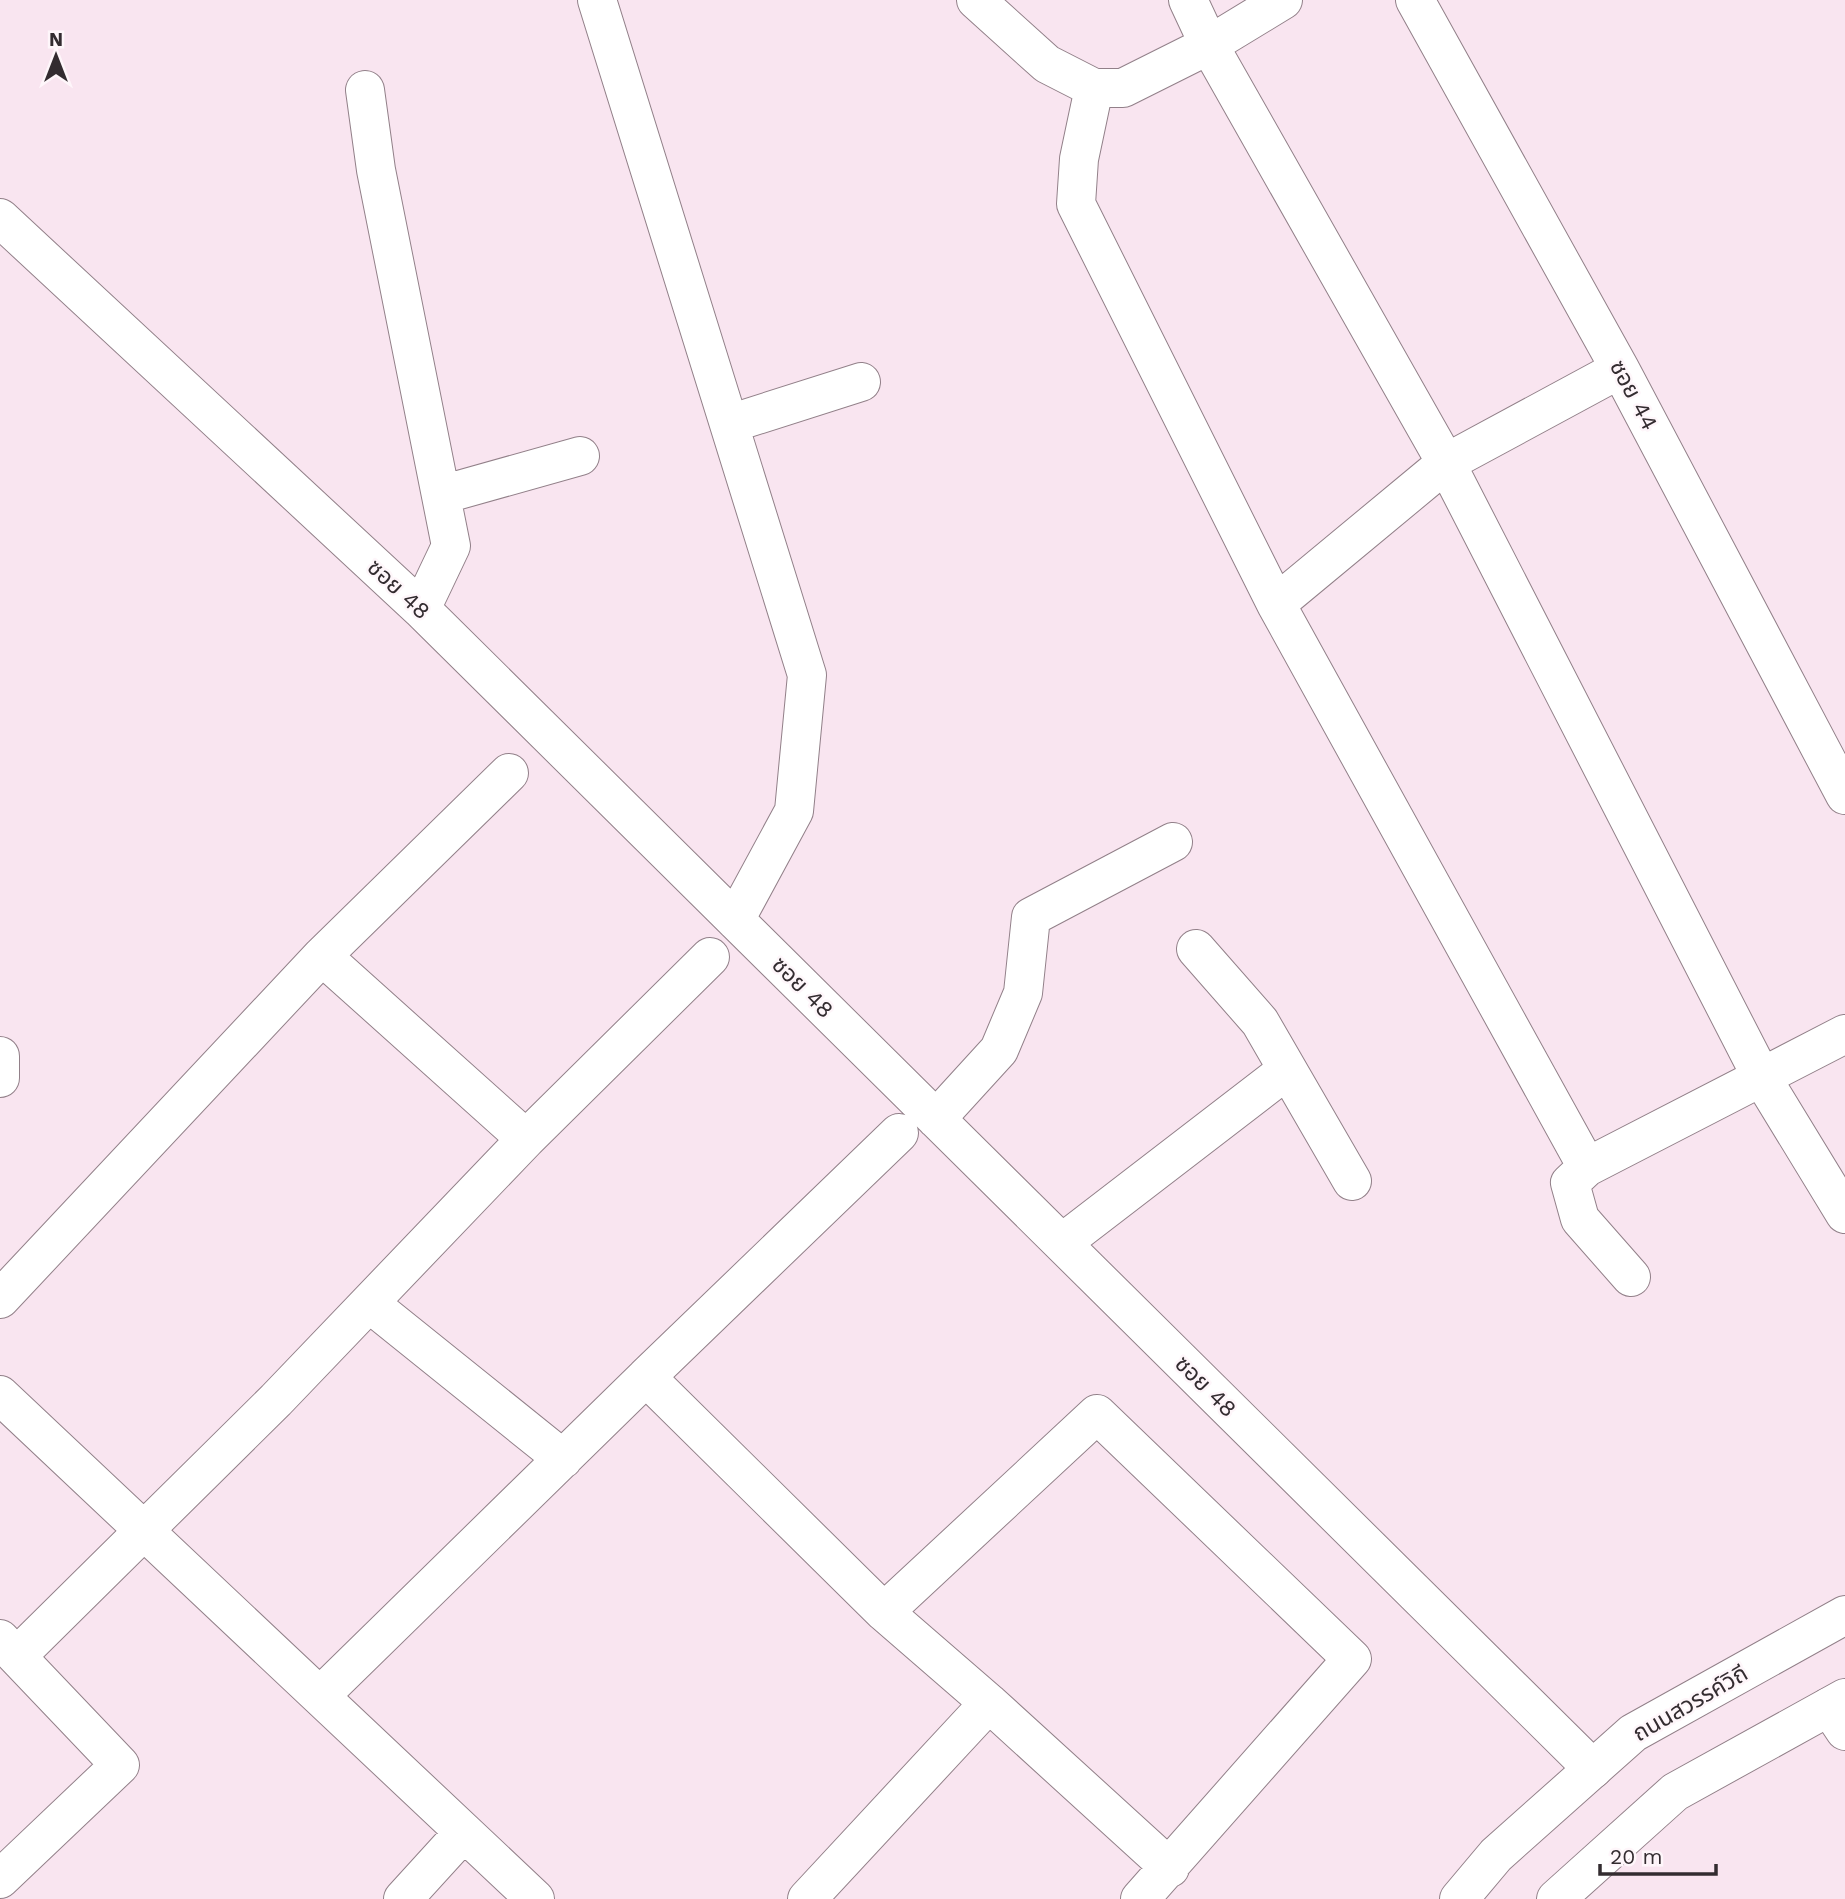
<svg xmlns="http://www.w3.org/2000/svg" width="1845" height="1899" font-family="'Work Sans','Noto Sans Thai',sans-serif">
<rect width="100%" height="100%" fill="#f9e5f0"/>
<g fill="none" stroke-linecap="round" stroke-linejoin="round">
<defs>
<path id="minor" d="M597,0L807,675L794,811L735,920
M976,0L1047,64L1094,88H1123L1209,45L1446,463L1762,1078L1845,1214
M1188,0L1209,45L1283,0
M1415,0L1620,369L1845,795
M1094,88L1079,159L1076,204L1276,604L1587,1167L1845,1034
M365,90L376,170L451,546L421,609
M0,218L421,609L1593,1769
M729,424L861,382
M441,495L580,456
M1276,604L1446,463L1620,369
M1196,949L1260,1022L1352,1181
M322,956L526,1139
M0,1056V1078
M936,1119L999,1050L1023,993L1031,917L1173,842
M899,1133L646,1377L884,1612L989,1703L1170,1868
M1587,1167L1570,1183L1580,1219L1631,1277
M1062,1243L1287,1070
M0,1299L322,956L509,773
M369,1303L563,1459
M0,1395L535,1899
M884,1612L1097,1414L1352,1659L1140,1899
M0,1639L120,1765L0,1879
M17,1656L276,1400L526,1139L710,957
M320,1696L646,1377
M1829,1707L1845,1731
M403,1899L464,1832
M807,1899L989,1703"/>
<path id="secondary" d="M1459,1899L1496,1855L1633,1733L1845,1615
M1556,1899L1675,1792L1845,1698"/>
</defs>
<!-- minor casing -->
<use href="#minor" stroke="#928089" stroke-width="40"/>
<!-- secondary casing -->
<use href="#secondary" stroke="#928089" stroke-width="40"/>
<!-- minor -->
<use href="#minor" stroke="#fff" stroke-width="38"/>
<!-- secondary -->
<use href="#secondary" stroke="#fff" stroke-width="38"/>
</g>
<g text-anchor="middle" stroke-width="5" stroke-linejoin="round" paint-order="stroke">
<!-- street labels -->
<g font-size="23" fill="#332c30" stroke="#fef6fa">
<text transform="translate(1634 395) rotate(62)" y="8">ซอย 44</text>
<text transform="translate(399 589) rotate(43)" y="8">ซอย 48</text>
<text transform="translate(803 987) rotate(45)" y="8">ซอย 48</text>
<text transform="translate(1206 1386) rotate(45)" y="8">ซอย 48</text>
<text transform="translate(1690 1703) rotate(-30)" y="8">ถนนสวรรค์วิถี</text>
</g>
</g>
<!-- north arrow -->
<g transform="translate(56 56)" stroke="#fef6fa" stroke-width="5" paint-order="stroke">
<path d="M0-5L12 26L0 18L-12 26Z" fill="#332c30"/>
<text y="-10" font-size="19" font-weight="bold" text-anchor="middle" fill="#332c30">N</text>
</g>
<!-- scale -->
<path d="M1600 1864v10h116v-10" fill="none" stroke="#332c30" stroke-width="3.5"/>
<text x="1610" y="1864" font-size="21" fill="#332c30" stroke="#fef6fa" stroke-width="5" paint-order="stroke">20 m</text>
</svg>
